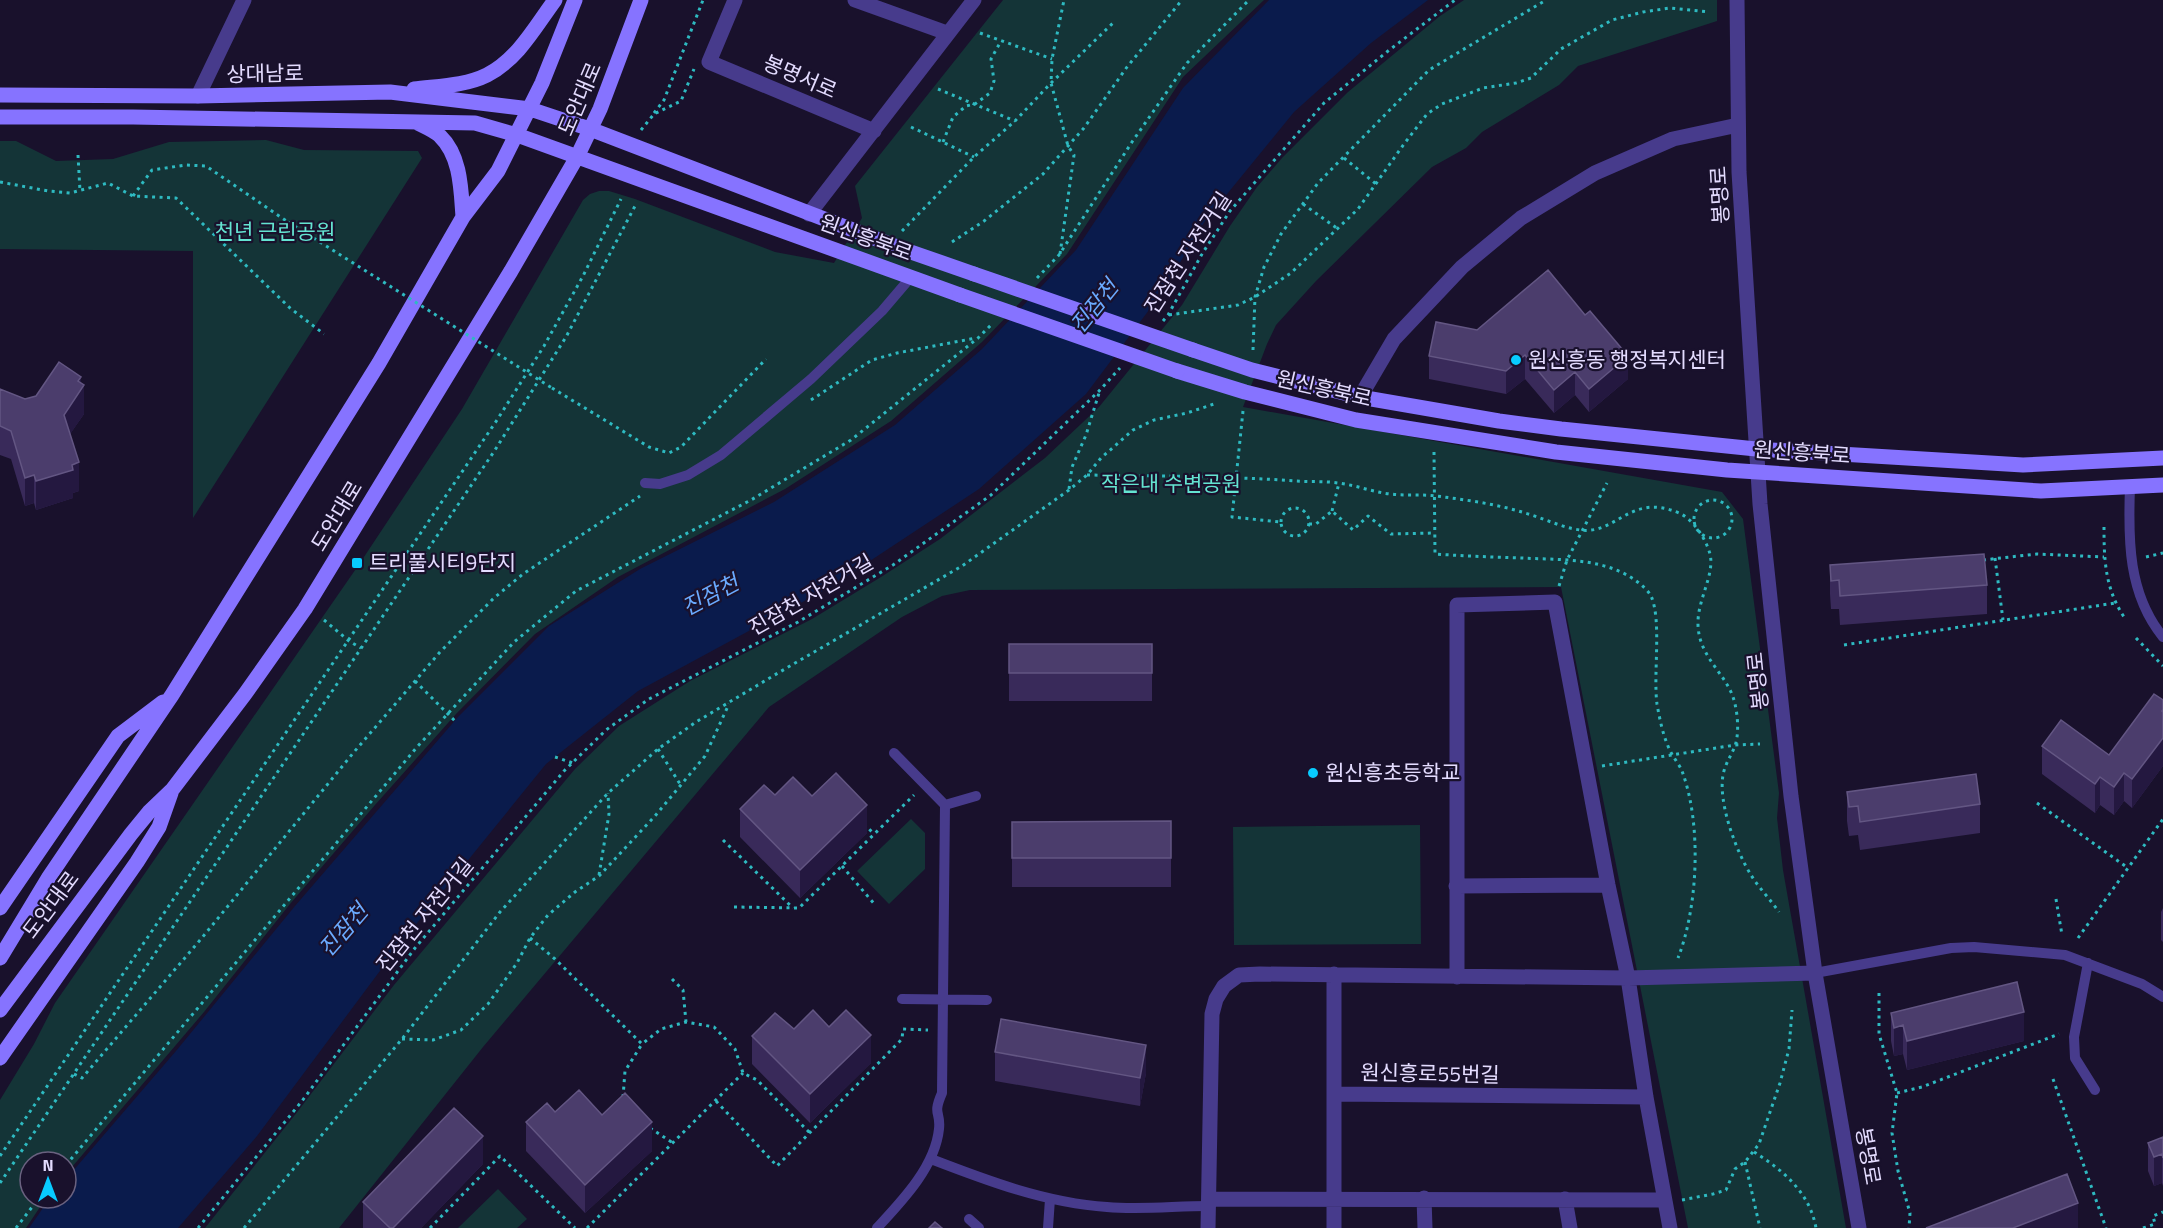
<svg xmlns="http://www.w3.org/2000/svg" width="2163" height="1228" font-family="'Titillium Web','Noto Sans KR',sans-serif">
<rect width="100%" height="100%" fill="#19112c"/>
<!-- green -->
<path fill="#143437" d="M1003,0H1264L1183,77L1067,254L982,342L891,421L785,489L618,577L535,634L456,714L375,805L290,904L204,1012L66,1174V1162H30V1198H46L26,1228H0V1100L34,1044L55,1003L360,563L462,409L583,200L590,194L599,191H609L635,199L775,252L834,263L862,218L855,186Z
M1464,0H1717V21L1578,66L1559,85L1482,132L1466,148L1432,167L1316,281L1276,325L1267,344L1243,407L1722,492L1743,519L1779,793L1777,818L1783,870L1846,1228H1688L1561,587L970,590L942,596L902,617L769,707L483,1047L339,1228H205L298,1111L394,985L575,769L619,726L690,681L812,619L881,577L940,539L1045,458L1099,407L1182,305L1230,226L1257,187L1282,158L1348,92L1440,16Z
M266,140L304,150L418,151L422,158L193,518V251L0,249V141H16L56,161L113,159L169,142Z
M911,819L925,833V869L889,904L857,871Z
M1420,825L1421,944L1234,945L1233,827Z
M498,1189L527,1219L517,1228H458Z"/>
<!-- water -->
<path fill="#0a1b4c" d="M1269,0H1428L1371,43L1294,112L1205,221L1161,294L1086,394L979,489L832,586L638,691L546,764L400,944L257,1136L178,1228H29L50,1198H66V1179L176,1051L295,906L458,717L549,626L640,569L774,502L895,425L982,349L1076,250L1183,88Z"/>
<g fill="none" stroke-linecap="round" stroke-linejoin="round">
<!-- path -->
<path stroke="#2ebac1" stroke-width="3" stroke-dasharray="3 4.5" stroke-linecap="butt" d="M980,33L1052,59
M938,89L1015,121
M654,113L664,100L703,0
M911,127L974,157
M641,130L654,114L681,101L694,69
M943,142L953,117L966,106L975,104L990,93L994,81L991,59L1001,41
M78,155L80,191
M1344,158L1376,184
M0,182L48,191L70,193L108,183L133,196L176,198L290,308L324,334
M133,196L152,170L186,165L206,166L288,222
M1303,204L1338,229
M902,231L974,157L1015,121L1051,83L1114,22
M952,242L984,221L1043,174L1084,128L1127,67L1182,0
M1060,254L1074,155L1068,146L1051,83L1052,59L1064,0
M1037,278L1059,255L1132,142L1187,63L1249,0
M1169,315L1238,305L1255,297L1291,273L1358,209L1404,144L1427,114L1442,104L1483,88L1516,83L1531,78L1561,49L1612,20L1643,12L1670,8L1709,12
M1163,321L1168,315L1202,254L1230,211L1324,103L1388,51L1455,0
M1253,350L1255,297L1264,267L1281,234L1318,183L1429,70L1546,0
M552,388L649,447L669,453L681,447L766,359
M811,400L872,360L897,353L976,338
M1243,411L1232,517L1281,522
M1434,452L1435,554C1464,556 1492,557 1521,558C1560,560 1606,557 1639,583C1643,586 1649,592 1651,596C1662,620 1653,675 1657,704C1660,721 1664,741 1673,756C1676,761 1680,766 1682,771C1702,824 1698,907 1678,958
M1087,475C1157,476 1226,476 1296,481C1310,482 1325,481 1338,483C1356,485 1372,492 1390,494C1405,496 1421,494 1437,496C1466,500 1497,504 1525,513C1543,518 1560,527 1580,530C1617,535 1630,492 1679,513C1693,519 1706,539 1710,554C1715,575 1697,600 1698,625C1699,659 1729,675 1735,704C1738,717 1739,734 1735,746C1731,756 1725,764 1723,775C1718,803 1736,851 1751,875C1759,888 1770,899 1779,912
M1069,489L1072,467L1086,435L1099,393
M1694 519a19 19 0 1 1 38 0a19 19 0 1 1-38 0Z
M1281 522a14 14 0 1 1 28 0a14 14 0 1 1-28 0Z
M1332,511L1339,483
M1309,524H1316L1332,511L1353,530L1368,516L1391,534L1435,533
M2104,527C2104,560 2105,588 2124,617
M2146,557L2163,553
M1995,558L2003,620
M1983,560L2037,554L2104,557
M1559,586L1567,560L1607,483
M324,620L349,641L361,648
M2136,638L2163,666
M1844,645L2115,603
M415,681L455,721
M658,749L680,784
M555,757L573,763
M1602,766L1735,745L1760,744
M2037,803L2128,868
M864,824L874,834
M723,840L793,908
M842,866L876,906
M599,875L609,814L608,793
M2056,899L2062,935
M734,907L799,908L914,795
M530,938L555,959L642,1044L661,1029L686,1022L714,1027L735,1049L743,1073L757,1080L810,1133
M2078,938L2163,819
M672,979L683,990L686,1022
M1879,993V1034L1897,1093L1892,1133L1898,1171L1910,1213L1909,1228
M402,1039L433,1040L461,1030L488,1004L517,963L530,938L548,915L575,892L599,876L655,816L705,756L729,704
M74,1074L82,1078L201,939L354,752L440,652L494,598L523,574L640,496
M2053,1079L2106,1228
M1897,1093L1922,1087L2059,1034
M623,1097L625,1071L642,1044
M716,1101L777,1166L902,1039L903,1029L928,1030
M650,1128L673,1143
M1754,1152C1783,1170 1810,1193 1816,1228
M0,1156L497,420L544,346L583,276L621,199
M1745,1162L1760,1228
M66,1165L417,747L514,642L576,591L751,500L851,440L978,338L993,323
M0,1183L495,450L566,337L635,206
M1682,1200L1713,1194L1726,1190L1735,1169L1745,1162L1759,1144L1780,1083L1789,1049L1792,1010
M16,1228L39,1198
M198,1228L302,1101L415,948L564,771L606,730L649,699L798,622L893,565L991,495L1099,391L1120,368
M244,1228L402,1039L500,912L608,793L658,749L696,722L778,673L962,566L1069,490L1087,475L1101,458L1133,430L1154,420L1187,413L1217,403
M430,1228L500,1156L575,1228
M587,1228L743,1073
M2143,1228L2155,1224L2153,1216L2163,1212"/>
<!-- lane -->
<path stroke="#473b8c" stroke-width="10" d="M645,483L660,484L688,475L721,455L811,379L882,311L911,277
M2130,487C2128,540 2128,594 2163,637
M945,805L976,796
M2088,963L2074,1037L2075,1058L2095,1090
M1815,973L1951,948L1974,947L2065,955L2142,984L2163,997
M902,999L987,1000
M931,1159C988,1181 1046,1203 1107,1207C1141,1210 1175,1206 1208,1206
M969,1219L979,1228
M877,1228C902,1201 935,1167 939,1129C941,1111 932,1116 942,1093L945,805L894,753
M1048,1228L1050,1199"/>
<!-- street -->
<path stroke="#473b8c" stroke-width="15" d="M735,0L709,62L874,131
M855,0L947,33
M1737,0L1739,172L1760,504L1791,796L1815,973L1859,1228
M198,96L244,0
M809,214L974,0
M1360,397L1394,339L1462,267L1521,218L1595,173L1673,139L1738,125
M1456,886L1608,885
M1334,974V1228
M1457,977V605L1555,602L1608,885L1628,978L1646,1097L1670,1228
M1334,1094L1646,1097
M1424,1198L1425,1228
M1209,1199L1665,1200
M1565,1199L1570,1228
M1208,1228L1212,1014L1216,999L1224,986L1239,975L1260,974L1628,978L1815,973"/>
<!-- secondary -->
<path stroke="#8673ff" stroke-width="15" d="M414,89C437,86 465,86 487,75C518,59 535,27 555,0
M0,95L198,96L390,92L530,109L590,129L905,250L974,274
M0,117H133L475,123L517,135L960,295
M416,122C423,126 434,130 440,136C461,156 461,190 463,217
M1193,350L1252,370L1360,397L1499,421L1561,429L1756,449L2023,465L2163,458
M1177,371L1245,392L1356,420L1556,452L1727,470L2041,491L2163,485
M0,908L118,736L163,702
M0,958L49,877L172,695L379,363L463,217L498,171L542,83L575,0
M0,1010L131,834L149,812L172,790L245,694L305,609L511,271L577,157L600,109L641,0
M0,1058L137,862L159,827L171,793"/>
<!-- path-bridge -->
<path stroke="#2ebac1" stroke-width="3" stroke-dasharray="3 4.5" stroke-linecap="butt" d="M288,222L552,388"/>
<!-- secondary-bridge -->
<path stroke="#8673ff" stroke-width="15" d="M974,274L1193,350
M960,295L1177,371"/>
</g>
<!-- wall -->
<path fill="#392a5a" d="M1436,322L1628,379L1589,412L1575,395L1554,413L1525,379L1506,394L1429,379V356Z
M81,383L84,414L70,434L79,491L73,493V498L36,510L34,503L25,506L11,459L0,455V389L25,399Z
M1830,565L1987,585V614L1840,625L1839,609H1831L1830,594Z
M1009,644H1152V701H1009Z
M2163,700V766L2132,808L2124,801L2114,815L2100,805L2095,813L2042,774V746L2109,755Z
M1847,792L1980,804V833L1860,850L1858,835L1849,836L1847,821Z
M775,795L812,796L867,833L800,898L740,837V809Z
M1171,821V887H1012V822Z
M2163,908V942L2161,940V912Z
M1891,1013L2024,1041L1907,1070L1903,1054L1894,1056L1891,1041Z
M829,1027L871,1063L810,1123L752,1064V1036L794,1029Z
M995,1052L1146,1073L1140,1106L995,1081Z
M555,1112L602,1115L652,1151L585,1213L526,1151V1122Z
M2163,1137V1186L2162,1183L2154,1186L2148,1171V1143Z
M483,1164L421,1228H363V1202Z"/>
<!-- shaded-wall -->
<path fill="#241840" d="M1525,355V379L1506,394V371Z
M1628,356V379L1589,412V389Z
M1575,372V395L1554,413V390Z
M81,377V390L84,385V414L64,443V415L78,381Z
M79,462V491L73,493V498L36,510V481L72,465Z
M34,475V503L25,506V478Z
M2163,738V766L2132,808V779Z
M2124,773V801L2114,815V787Z
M2100,777V805L2095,813V784Z
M867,805V833L800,898V870Z
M2024,1012V1041L1907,1070V1041Z
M1903,1025V1054L1894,1056V1028Z
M871,1035V1063L810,1123V1094Z
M1146,1045V1073L1140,1106V1078Z
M652,1122V1151L585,1213V1185Z
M483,1136V1164L421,1228H393Z
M2162,1154V1183L2154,1186V1157Z
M2078,1203V1228H2013Z"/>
<!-- building -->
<path fill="#4b3d6c" stroke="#635683" stroke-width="1.5" d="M1548,270L1585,315L1590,311L1628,356L1589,389L1575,372L1554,390L1525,355L1506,371L1429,356L1436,322L1477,330Z
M59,362L81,377L78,381L84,385L64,415L79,462L72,465L73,470L36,481L34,475L25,478L11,431L0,426V389L25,399L36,396Z
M1984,554L1987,585L1840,596L1839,580L1831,581L1830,565Z
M1009,644H1152V673H1009Z
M2154,694L2163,700V709L2162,711L2163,712V738L2132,779L2124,773L2114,787L2100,777L2095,784L2042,746L2061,720L2109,755Z
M836,773L867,805L800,870L740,809L764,785L775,795L793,777L812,796Z
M1976,774L1980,804L1860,822L1858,806L1849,807L1847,792Z
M1171,821V858H1012V822Z
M2017,982L2024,1012L1907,1041L1903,1025L1894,1028L1891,1013Z
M813,1010L829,1027L846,1010L871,1035L810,1094L752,1036L775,1013L794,1029Z
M1001,1019L1146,1045L1140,1078L995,1052Z
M579,1090L602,1115L625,1093L652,1122L585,1185L526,1122L547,1103L555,1112Z
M454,1108L483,1136L393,1228H390L363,1202Z
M2163,1137V1158L2162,1154L2154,1157L2148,1143Z
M2067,1174L2078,1203L2013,1228H1926Z
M935,1222L942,1228H929Z"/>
<!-- markers -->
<g fill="#08cbff" stroke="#19112c" stroke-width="2">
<circle cx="1516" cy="360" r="6"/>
<rect x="351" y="557" width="12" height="12" rx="3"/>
<circle cx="1313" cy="773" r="6"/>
</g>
<g text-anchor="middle" stroke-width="4.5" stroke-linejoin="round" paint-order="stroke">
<!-- street labels -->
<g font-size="21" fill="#e4dcff" stroke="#19112c">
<text transform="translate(265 74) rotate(-1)" y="7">상대남로</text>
<text transform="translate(800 77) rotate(23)" y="7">봉명서로</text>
<text transform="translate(580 99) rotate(-67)" y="7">도안대로</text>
<text transform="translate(1720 195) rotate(-93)" y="7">봉명로</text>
<text transform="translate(866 238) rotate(20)" y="7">원신흥북로</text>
<text transform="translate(1188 253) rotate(-57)" y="7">진잠천 자전거길</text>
<text transform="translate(1324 389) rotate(13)" y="7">원신흥북로</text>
<text transform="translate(1802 453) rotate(4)" y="7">원신흥북로</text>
<text transform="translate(337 516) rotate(-59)" y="7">도안대로</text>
<text transform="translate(811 595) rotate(-30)" y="7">진잠천 자전거길</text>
<text transform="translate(1758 681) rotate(-96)" y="7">봉명로</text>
<text transform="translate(51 905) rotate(-53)" y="7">도안대로</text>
<text transform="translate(425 915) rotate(-51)" y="7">진잠천 자전거길</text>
<text transform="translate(1430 1074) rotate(1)" y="7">원신흥로55번길</text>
<text transform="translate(1868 1156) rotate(80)" y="7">봉명로</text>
</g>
<!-- park labels -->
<g font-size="21" fill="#64e3d1" stroke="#19112c">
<text x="275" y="239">천년 근린공원</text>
<text x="1171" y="491">작은내 수변공원</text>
</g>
<!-- poi labels -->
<g font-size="21" fill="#e4dcff" stroke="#19112c" text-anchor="start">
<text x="1528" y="367">원신흥동 행정복지센터</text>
<text x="369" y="570">트리풀시티9단지</text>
<text x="1325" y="780">원신흥초등학교</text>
</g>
<!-- water labels -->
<g font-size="22" font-style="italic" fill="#6aaaff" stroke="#19112c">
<text transform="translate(1094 306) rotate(-51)" y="8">진잠천</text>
<text transform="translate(710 595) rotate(-28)" y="8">진잠천</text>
<text transform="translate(343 930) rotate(-49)" y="8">진잠천</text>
</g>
</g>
<!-- north arrow -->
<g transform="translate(48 1180)"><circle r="28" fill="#19112c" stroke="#6a6280" stroke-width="1.5"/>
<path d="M0-4.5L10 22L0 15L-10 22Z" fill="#08cbff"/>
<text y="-9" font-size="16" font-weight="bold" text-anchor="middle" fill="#e4dcff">N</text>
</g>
</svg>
